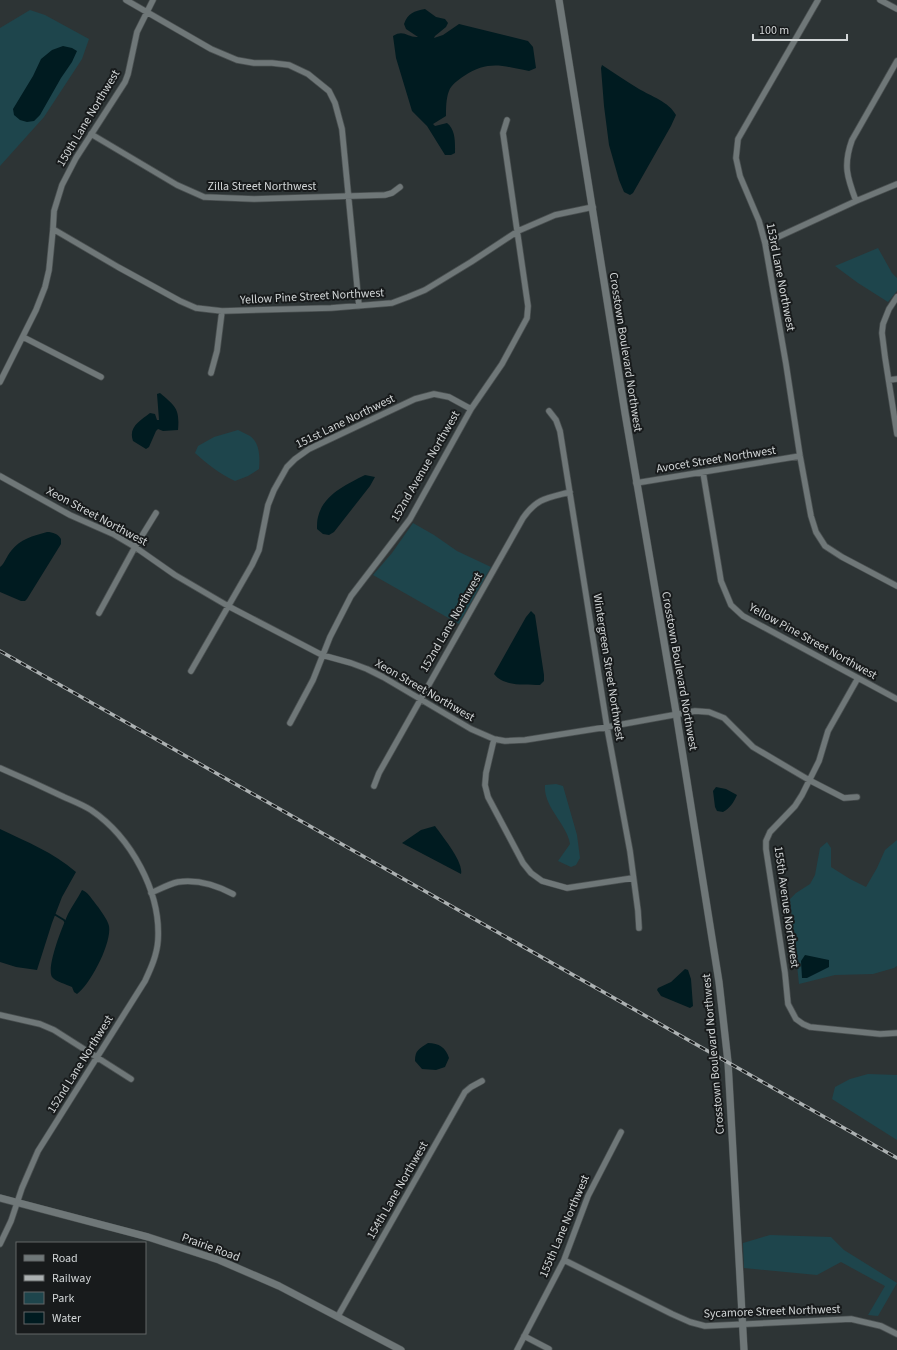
<svg xmlns="http://www.w3.org/2000/svg" width="897" height="1350" font-family="'Source Sans 3',sans-serif">
<rect width="100%" height="100%" fill="#2d3435"/>
<!-- green -->
<path fill="#1e454c" d="M30,10L45,15L89,39L82,59L44,117L0,166V28Z
M878,248L892,273L897,278V291L888,302L858,283L835,266Z
M238,430C242,432 246,434 250,436C260,443 260,458 259,469L248,476L235,481C220,474 207,464 195,453L198,446L214,437Z
M413,523L434,535L457,551L491,567L459,624L373,575L392,553Z
M556,784L563,786L577,835L580,858L576,865L571,867L558,861L570,844C567,824 543,807 545,785Z
M897,840V966L894,968L873,974L835,975L799,984L790,899L796,893L810,884L815,875L820,848L827,842L831,848V867L850,879L866,887L877,868L885,850Z
M868,1074L897,1075V1140L832,1099L835,1087L850,1079Z
M770,1235L831,1237L844,1250L897,1283L878,1316L868,1315L885,1286L841,1262L817,1275L744,1268L743,1243Z"/>
<!-- water -->
<path fill="#001b20" d="M425,9L436,17L445,19L448,23L446,27L435,36L434,38L443,35L459,24L528,41L533,47L536,68L529,71C503,66 488,60 464,76C458,80 451,85 449,91C446,98 446,109 446,116L433,124L435,126L447,123C456,130 455,143 455,153L451,155H445L427,126L412,111L396,58L393,36C404,29 408,38 418,37L406,29L404,24C408,13 414,11 425,9Z
M63,46L72,48L77,51L72,62L61,78L40,115L34,121L27,122L20,120L14,115L13,109L33,76L41,59L52,50Z
M602,65C614,73 626,81 639,89C651,96 669,102 676,115L671,126L633,193L630,195L624,192L619,180L609,145L604,106L601,68Z
M160,393C175,406 180,408 178,430L163,431L158,429L156,431L149,447L146,449L133,441C128,427 140,421 150,413L155,414L157,420H159L157,394Z
M365,475L375,477L370,486L334,532L329,535L323,534L317,529C317,525 317,520 318,517C323,495 347,484 365,475Z
M47,532C53,532 58,534 61,539V544L27,599L25,601H21L0,592V567C5,563 6,557 11,551C20,539 33,536 47,532Z
M531,611L535,615L544,675V681L540,685C525,684 504,687 494,674L526,617Z
M716,787L726,789L737,795C734,802 730,808 723,812L717,811L715,807L713,791Z
M435,826C442,836 464,862 461,874L402,843L421,830Z
M0,829C27,842 53,852 76,872L62,897L52,923L37,970L16,967L0,962Z
M82,890C88,892 91,898 95,903C99,908 108,920 109,926C112,943 90,985 77,994L74,992L72,987C66,984 56,982 52,977C46,967 63,925 68,914C72,906 78,898 82,890Z
M805,955L829,960V967L807,978H802L801,961Z
M685,969L688,970L691,979L693,1006L690,1008L661,996L657,990L658,988L671,982Z
M428,1043C439,1043 446,1048 449,1058L445,1067L436,1070L422,1069L415,1061C415,1050 419,1049 428,1043Z"/>
<g fill="none" stroke-linecap="round" stroke-linejoin="round">
<!-- stream -->
<path stroke="#001b20" stroke-width="2" d="M54,914L64,920L66,923"/>
<defs>
<path id="minor" d="M126,0L211,49L237,60L254,63H272L289,65L308,74L329,91L335,103L342,129L359,306
M818,0L738,139L736,158L740,176L759,221L765,243L786,364L800,456L811,516L816,532L825,546L842,557L897,586
M880,0L897,9
M91,134L177,185L204,197L254,199L385,195L392,193L400,187
M856,201C847,177 843,165 852,140L897,61
M53,229L118,267L180,301L196,308L222,311L331,308L392,303L408,297L425,290L471,262L518,231L555,215L593,207
M765,243L856,201L897,184
M897,297L889,309L883,324L882,333L885,357L897,434
M23,337L101,377
M211,373L217,351L222,311
M889,380L897,379
M0,382L36,310L45,287L49,270L53,229L54,211L62,185L76,158L125,82L128,74L137,32L153,0
M549,411L556,420L560,431L607,727L630,851L638,911L639,928
M703,472L721,581L731,605L743,616L897,699
M0,476L70,515L113,534L135,547L175,575L228,606L322,655L351,663L367,669L383,677L471,729L494,739L505,741L525,740L607,727L695,711L709,712L724,718L753,747L809,780L844,798L857,797
M636,483L800,456
M99,613L135,547L156,513
M191,671L252,565L259,550L268,505L274,490L287,467L295,459L309,449L415,399L434,394L449,397L471,409
M858,678L828,731L819,761L802,795L795,806L770,832L766,841V849L785,973L788,1004L796,1019L803,1024L810,1027L880,1034L897,1033
M290,723L313,680L330,637L351,596L410,519L471,409L502,364L527,318L528,306L503,133L507,120
M494,739L486,773L485,785L488,797L523,863L531,873L542,881L567,888L633,878
M0,768C21,777 43,787 64,797C73,801 83,805 91,810C131,837 161,892 158,940C157,955 151,968 145,981L38,1151L22,1188L11,1221L0,1244
M374,786L379,773L523,518C537,498 547,498 570,492
M151,893C160,889 169,884 178,882C198,879 216,885 233,894
M0,1015L40,1024L54,1030L131,1079
M564,1260L672,1314L690,1322L705,1326L851,1319L881,1326L897,1334
M338,1316L465,1092L471,1087L482,1081
M524,1336L549,1349
M517,1350L564,1260L588,1196L621,1132"/>
<path id="tertiary" d="M559,0L625,413L675,706L719,982L728,1062L744,1350
M0,1198L148,1237L219,1260L279,1286L401,1350"/>
</defs>
<!-- minor casing -->
<use href="#minor" stroke="#4a5051" stroke-width="7"/>
<!-- tertiary casing -->
<use href="#tertiary" stroke="#4a5051" stroke-width="8"/>
<!-- minor -->
<use href="#minor" stroke="#6f7778" stroke-width="5.5"/>
<!-- tertiary -->
<use href="#tertiary" stroke="#6f7778" stroke-width="7"/>
<defs>
<path id="rail" d="M0,651L897,1158"/>
</defs>
<!-- rail casing -->
<use href="#rail" stroke="#acb1b2" stroke-width="3.5"/>
<!-- rail -->
<use href="#rail" stroke="#181b1c" stroke-width="2" stroke-dasharray="6" stroke-linecap="butt"/>
</g>
<g text-anchor="middle" stroke-width="4" stroke-linejoin="round" paint-order="stroke">
<!-- street labels -->
<g font-size="12" fill="#d2d6d7" stroke="#181b1c">
<text transform="translate(88 118) rotate(-59)" y="4">150th Lane Northwest</text>
<text x="262" y="190">Zilla Street Northwest</text>
<text transform="translate(781 277) rotate(79)" y="4">153rd Lane Northwest</text>
<text transform="translate(312 296) rotate(-3)" y="4">Yellow Pine Street Northwest</text>
<text transform="translate(626 352) rotate(81)" y="4">Crosstown Boulevard Northwest</text>
<text transform="translate(345 421) rotate(-26)" y="4">151st Lane Northwest</text>
<text transform="translate(716 459) rotate(-9)" y="4">Avocet Street Northwest</text>
<text transform="translate(425 466) rotate(-60)" y="4">152nd Avenue Northwest</text>
<text transform="translate(97 516) rotate(28)" y="4">Xeon Street Northwest</text>
<text transform="translate(451 622) rotate(-60)" y="4">152nd Lane Northwest</text>
<text transform="translate(813 641) rotate(29)" y="4">Yellow Pine Street Northwest</text>
<text transform="translate(609 667) rotate(81)" y="4">Wintergreen Street Northwest</text>
<text transform="translate(680 671) rotate(80)" y="4">Crosstown Boulevard Northwest</text>
<text transform="translate(425 690) rotate(30)" y="4">Xeon Street Northwest</text>
<text transform="translate(787 907) rotate(82)" y="4">155th Avenue Northwest</text>
<text transform="translate(713 1054) rotate(-95)" y="4">Crosstown Boulevard Northwest</text>
<text transform="translate(80 1064) rotate(-58)" y="4">152nd Lane Northwest</text>
<text transform="translate(397 1190) rotate(-60)" y="4">154th Lane Northwest</text>
<text transform="translate(564 1226) rotate(-67)" y="4">155th Lane Northwest</text>
<text transform="translate(211 1247) rotate(20)" y="4">Prairie Road</text>
<text transform="translate(772 1311) rotate(-2)" y="4">Sycamore Street Northwest</text>
</g>
</g>
<!-- legend -->
<rect x="16" y="1242" width="130" height="92" fill="#181b1c" stroke="#626667"/>
<rect x="24" y="1255" width="20" height="6" fill="#6f7778" stroke="#626667"/>
<text x="52" y="1262" font-size="12" fill="#d2d6d7">Road</text>
<rect x="24" y="1275" width="20" height="6" fill="#acb1b2" stroke="#626667"/>
<text x="52" y="1282" font-size="12" fill="#d2d6d7">Railway</text>
<rect x="24" y="1292" width="20" height="12" fill="#1e454c" stroke="#626667"/>
<text x="52" y="1302" font-size="12" fill="#d2d6d7">Park</text>
<rect x="24" y="1312" width="20" height="12" fill="#001b20" stroke="#626667"/>
<text x="52" y="1322" font-size="12" fill="#d2d6d7">Water</text>
<!-- scale -->
<path d="M753 34v6h94v-6" fill="none" stroke="#d2d6d7" stroke-width="2"/>
<text x="759" y="34" font-size="12" fill="#d2d6d7" stroke="#181b1c" stroke-width="3" paint-order="stroke">100 m</text>
</svg>
